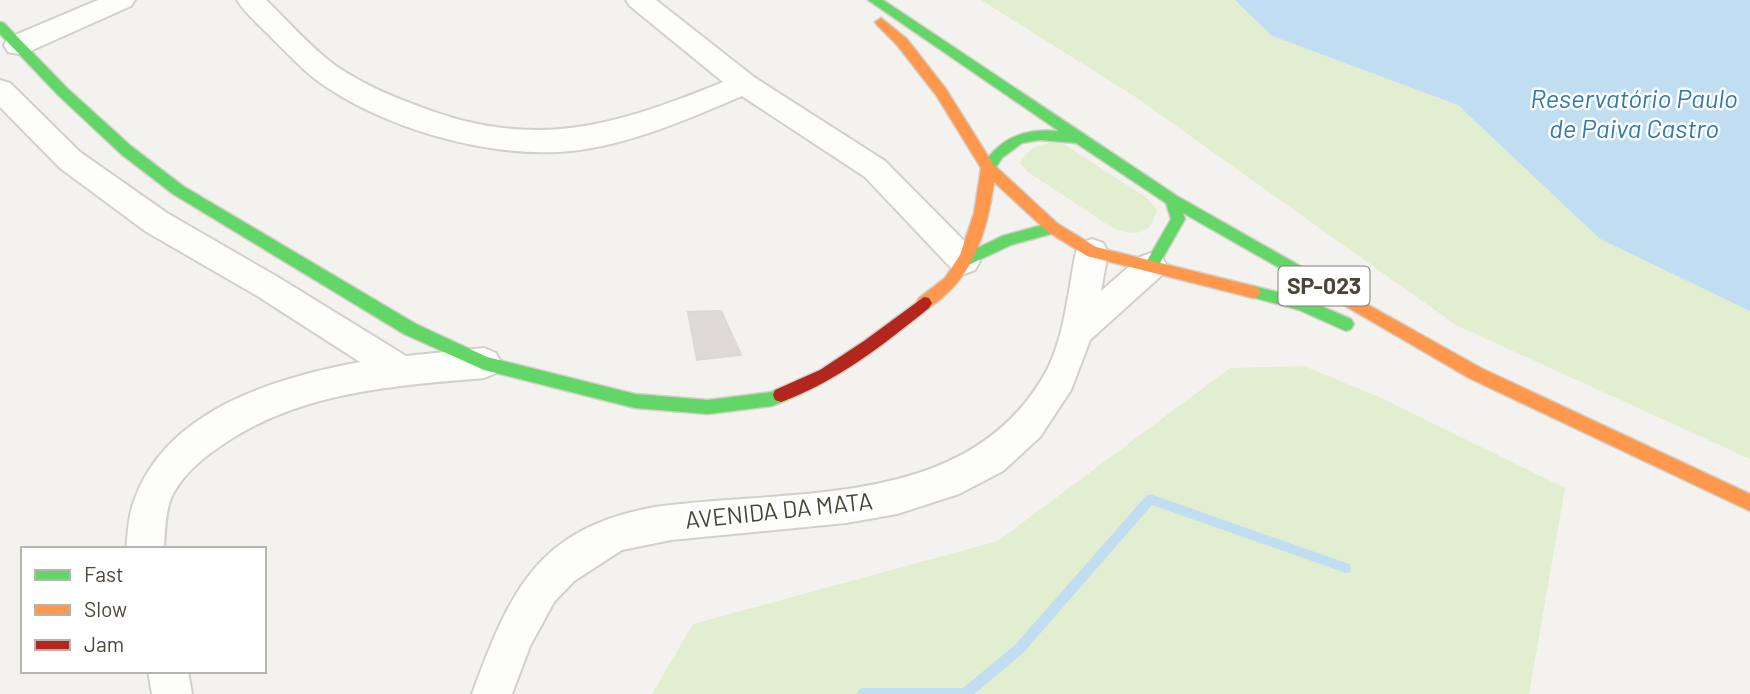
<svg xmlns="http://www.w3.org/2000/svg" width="1750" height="694" font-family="Barlow,sans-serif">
<rect width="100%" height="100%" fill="#f4f2ee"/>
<!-- green -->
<path fill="#e1eecf" d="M981,0H1235L1272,36L1458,105L1600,239L1750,311V459L1456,325L1134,96Z
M1061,142L1147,198L1157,210C1151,235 1137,236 1114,229L1028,172L1020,163C1030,146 1042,143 1061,142Z
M1304,366L1379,397L1565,488L1529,694H652L693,624L998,541L1230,368Z"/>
<!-- water -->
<path fill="#c0ddf1" d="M1235,0H1750V311L1600,239L1458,105L1272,36Z"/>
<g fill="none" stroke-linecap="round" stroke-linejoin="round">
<!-- stream -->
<path fill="#c0ddf1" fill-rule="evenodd" d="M1150,494L1346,563L1350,564L1351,568L1350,572L1346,573L1152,505L1023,653L974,694H857L859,690L863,688H963L1015,645L1146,496Z"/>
</g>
<!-- building -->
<path fill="#dedbd6" stroke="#dcd9d4" stroke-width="2" d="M721,311L741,355L697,360L688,312Z"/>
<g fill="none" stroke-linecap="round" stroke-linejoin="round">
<defs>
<path id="street" d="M98,0H135L131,6L28,52L18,54L8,52L4,45L8,38Z
M237,0H266C289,22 310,47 336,66C361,83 390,96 418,106C534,151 612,127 723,82L630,6L626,0H656L754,77L885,161L975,252L980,261L975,270L964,274L953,270L865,177L742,96C688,119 629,145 571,151C489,159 381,128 315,79C299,66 284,50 269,35C258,24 245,13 237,0Z
M0,80L10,83L80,152L167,213L281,279L406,356L484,348L496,353L501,363L496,373L484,378C390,386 294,392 215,450C198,462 178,480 170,501C165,516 165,533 164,549H126C128,533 128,517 134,501C166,410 274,378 360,362L259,297L145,231L60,168L0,107Z
M1092,239L1103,243L1108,252L1101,291L1140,257L1151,253L1162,257L1167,266L1162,275L1090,340L1071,390L1040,437L1003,471L959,494L897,514L846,523L671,540L622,550L574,581L554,602L530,646L512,694H472C510,591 537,528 655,507C791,488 970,512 1047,370C1065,335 1068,290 1076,252L1081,243Z
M148,671H188L192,694H152Z"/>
<path id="fast" d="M868,0H883L1177,196L1302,267L1305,271L1302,275H1292L1183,213L1185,219L1156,270H1146L1144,266L1171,219L1166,203L1076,143L1040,140L1022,143L1002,158L993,172H983L981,168C999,138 1024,128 1059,131Z
M0,22L4,23L68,89L131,146L183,186L416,324L487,357L635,394L708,400L771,392L781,388L787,390L789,395L787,400L772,406L708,414L635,408L484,370L404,334L173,194L121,154L58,95L0,34Z
M1053,222L1058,224L1060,228L1058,232L1011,245L964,267L957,261L959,257L1002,236Z
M1253,286L1302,298L1351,319L1354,324L1351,329L1346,331L1299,310L1248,296L1245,292L1248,288Z"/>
<path id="slow" d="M881,18L907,39L946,89L993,164L1058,224L1096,247L1253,286L1258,288L1261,292L1258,296L1253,298L1087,256L1048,232L994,182C988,227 975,273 938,301C931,306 927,311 919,308L916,303L919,298L945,278L960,255L974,213L981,168L936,95L897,45L877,25L875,22Z
M1297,265L1481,368L1750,494V511L1469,378L1292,275L1289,271L1292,267Z"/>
<path id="jam" d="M924,297L929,298L932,303L929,308C883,345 838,381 781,402L775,400L773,395L775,390L820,370L864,341Z"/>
</defs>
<!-- street casing -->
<use href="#street" stroke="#d2d0cb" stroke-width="4"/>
<!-- fast casing -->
<use href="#fast" stroke="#d3cfc5" stroke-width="3"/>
<!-- slow casing -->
<use href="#slow" stroke="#d3cfc5" stroke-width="3"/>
<!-- jam casing -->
<use href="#jam" stroke="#d3cfc5" stroke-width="3"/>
<!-- street -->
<use href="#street" fill="#fdfdfc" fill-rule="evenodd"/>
<!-- fast -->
<use href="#fast" fill="#63d668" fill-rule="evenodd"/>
<!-- slow -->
<use href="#slow" fill="#ff974d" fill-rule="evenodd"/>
<!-- jam -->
<use href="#jam" fill="#b3261e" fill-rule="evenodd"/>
</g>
<g text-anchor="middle" stroke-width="5" stroke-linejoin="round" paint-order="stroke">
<!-- shield labels -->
<rect fill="#fff" stroke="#817c74" stroke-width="2" x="1278.5" y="266.5" width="91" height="39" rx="5"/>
<g font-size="23" font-weight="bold" fill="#4b4439">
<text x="1324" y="294">SP-023</text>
</g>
<!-- street labels -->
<g font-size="24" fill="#4b4439" stroke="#fff">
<text transform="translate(779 511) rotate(-6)" y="8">AVENIDA DA MATA</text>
</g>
<!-- water labels -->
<g font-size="26" font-style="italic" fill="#2e7ab2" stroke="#fff">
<text x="1634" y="108">Reservatório Paulo<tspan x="1634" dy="30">de Paiva Castro</tspan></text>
</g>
</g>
<!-- legend -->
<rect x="21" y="547" width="245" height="126" fill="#ffffff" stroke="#b7b4b0" stroke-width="2"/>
<rect x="35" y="570" width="35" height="10" fill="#63d668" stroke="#b7b4b0" stroke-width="2"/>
<text x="84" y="582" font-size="21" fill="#4b4439">Fast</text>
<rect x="35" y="605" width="35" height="10" fill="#ff974d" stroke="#b7b4b0" stroke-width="2"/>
<text x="84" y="617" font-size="21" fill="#4b4439">Slow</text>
<rect x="35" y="640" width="35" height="10" fill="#b3261e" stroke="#b7b4b0" stroke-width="2"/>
<text x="84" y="652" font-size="21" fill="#4b4439">Jam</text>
</svg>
